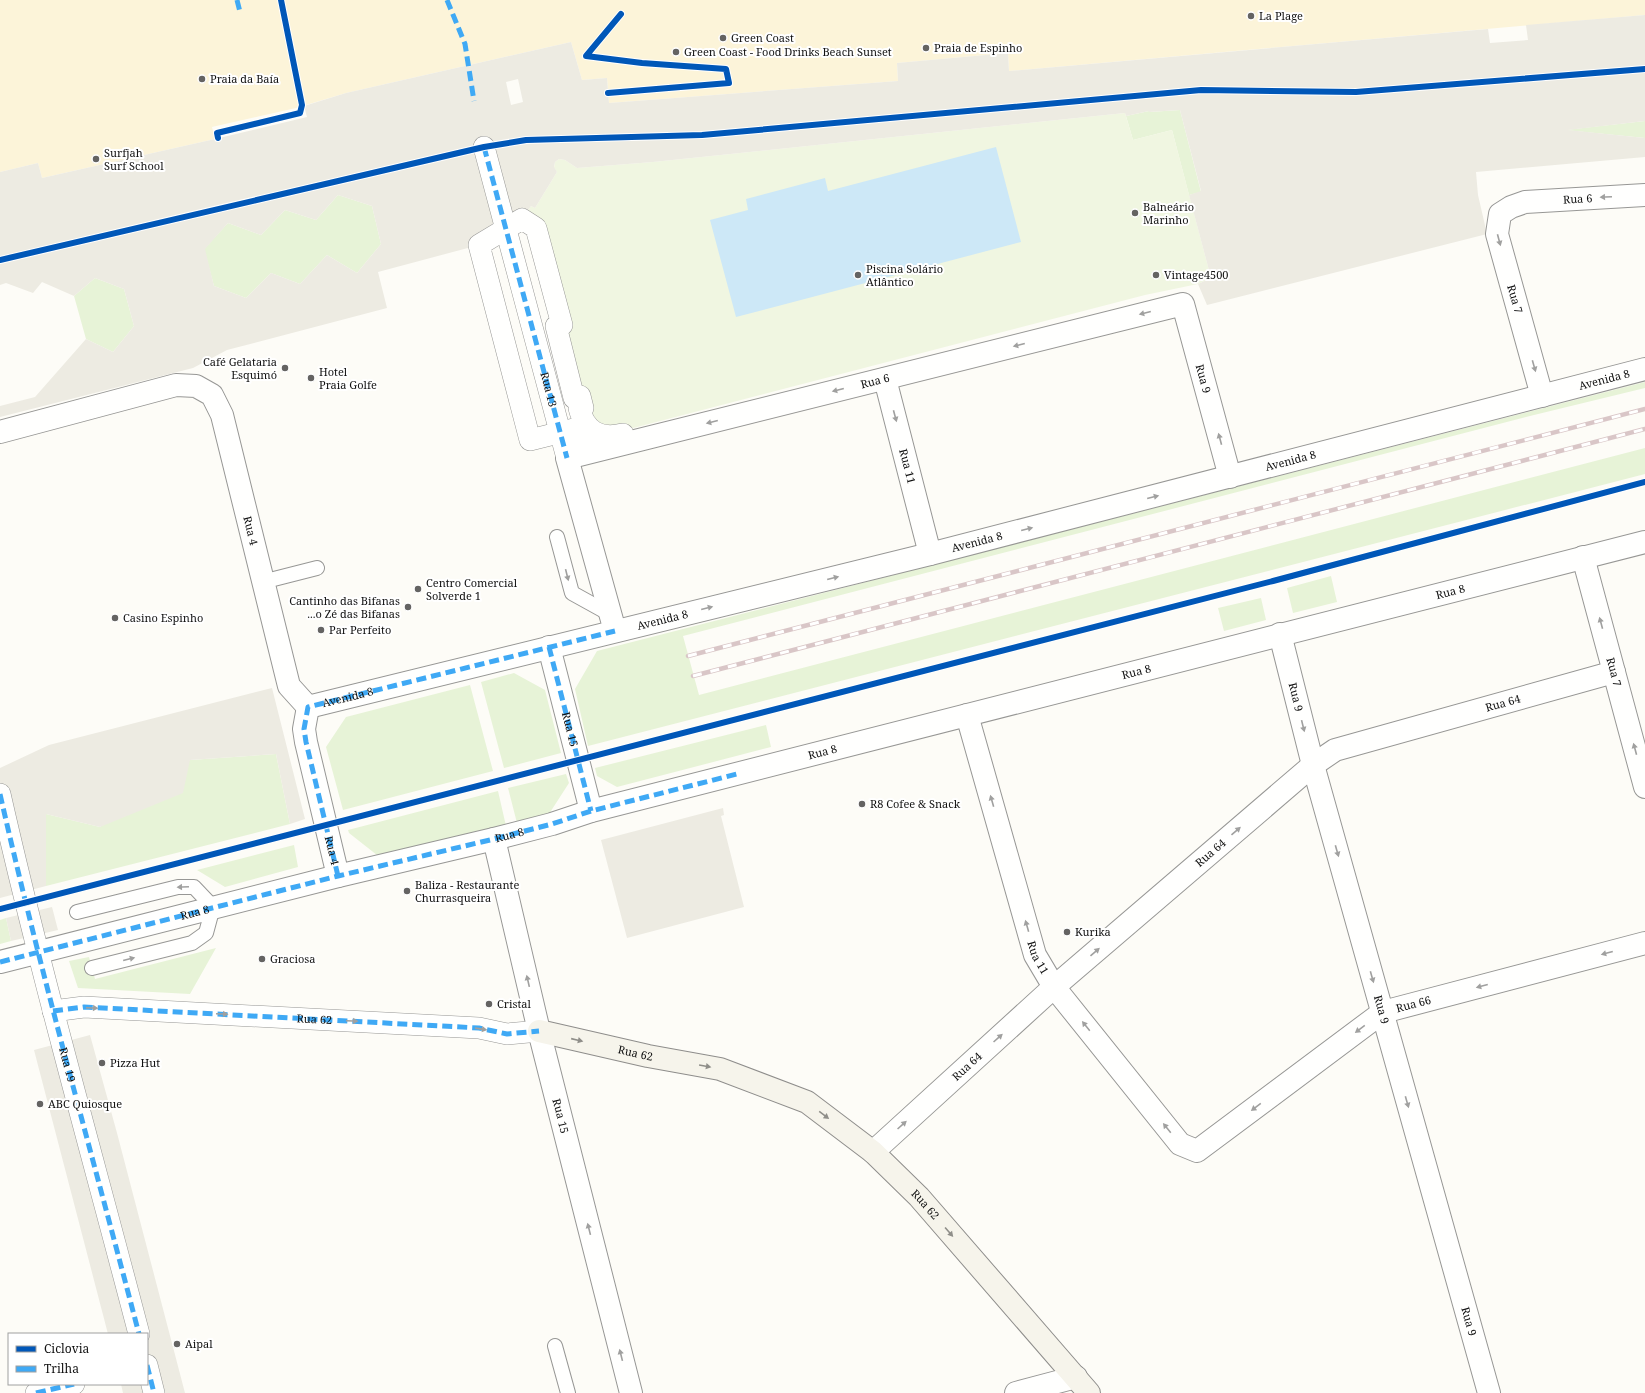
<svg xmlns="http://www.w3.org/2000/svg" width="1645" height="1393" font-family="'Noto Serif',serif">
<rect width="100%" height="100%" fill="#fdfcf7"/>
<!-- green -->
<path fill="#e7f3d7" d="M1180,110L1201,192L1189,195L1172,130L1133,140L1126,116L1149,111V112Z
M1645,121V138L1565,130Z
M338,195L372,206L381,244L357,273L327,255L300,284L271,273L246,298L214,286L204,249L228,223L261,235L285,210L316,220Z
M95,278L124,289L134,326L113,352L86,339L74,296Z
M1645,382V388L1534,415L683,636L699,695L1645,448V474L588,746L575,689L597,651Z
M1331,576L1337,602L1293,613L1287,588Z
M1261,598L1266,620L1224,631L1218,608Z
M514,673L545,690L561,753L504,768L481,682Z
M470,685L493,771L343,810L326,747L346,717Z
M766,725L771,747L617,787L597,776L595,768Z
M276,754L290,824L46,886V814L100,827L190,760Z
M566,774L569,783L549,814L517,823L508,788Z
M498,791L506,826L382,859L349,833L348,830Z
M294,845L298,867L225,887L197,870Z
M6,918L11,941L0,944V920Z
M216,948L190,994L78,988L69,961L89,957L95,979Z"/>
<!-- sand -->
<path fill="#fcf4d9" d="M0,0H1645V15L1009,71L1008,53L897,63L898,81L609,103L607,78L582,80L571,42L346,93L296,108L212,127L215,139L42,178L38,163L0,172Z"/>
<!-- pitch -->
<path fill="#f0f6e1" d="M1125,113L1133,140L1172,130L1211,278L1198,284L1145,295L614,433L597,429L556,326L522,219L531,206L535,208L557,172L554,168L555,162L559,159L565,160L577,168L653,162Z"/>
<!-- plaza -->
<path fill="#edebe2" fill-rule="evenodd" d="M1645,15V121L1568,130L1645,138V157L1476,172L1478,195L1487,234L1215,303L1207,305L1198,284L1211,278L1189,195L1201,191L1180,110L1149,112V111L1126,116L1125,113L653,162L577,168L565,160L559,159L555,162L554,167L557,172L535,208L531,206L522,219L479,245L378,272L387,308L227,350L193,368L0,417V406L35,397L86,339L113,352L134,326L124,289L95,278L74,296L42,282L33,293L6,283L0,285V172L38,163L42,178L215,139L307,117L304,106L346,93L571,42L582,80L607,78L609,103L898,81L897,63L1008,53L1009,71L1488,29L1490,43L1528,40L1526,25ZM518,79L523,102L511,105L506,82ZM338,195L372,206L381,244L357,273L327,255L300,284L271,273L246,298L214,286L205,249L228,223L261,235L285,210L316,220Z
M272,688L305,819L290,824L276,754L190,760L183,793L100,827L46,814V886L0,898V768L49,745Z
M723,808L724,815L721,816L744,907L627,938L601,840Z
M52,907L58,930L11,941L6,918Z
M90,1035L117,1133L185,1393H123L121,1384H147V1334H108L34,1050Z"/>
<!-- water -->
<path fill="#cde8f7" d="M996,147L1021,242L736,317L710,220L748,210L746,199L825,178L828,191Z"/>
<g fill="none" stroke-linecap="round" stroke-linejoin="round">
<defs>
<path id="service" d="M557,537L572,593L610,614
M262,582L317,568
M77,912L178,887H194L213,907L206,933L192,943L92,968
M555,1346L568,1393"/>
<g id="pedestrian">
<path id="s1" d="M484,147L567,458"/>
<path d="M522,219L536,228L562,325L556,326L574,398L580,396L583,408H579C585,431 600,440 623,434L624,439L583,449L578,428L530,440L479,245Z"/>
<path d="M0,794C41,975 92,1154 139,1334"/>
<path id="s2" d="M53,1011L84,1007L479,1028L507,1034L539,1031"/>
<path d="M147,1365L154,1393"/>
<path d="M36,1393L74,1384"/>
</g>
<g id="minor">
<path id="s3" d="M885,379L930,554"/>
<path id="s4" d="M1542,396L1497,234L1500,214L1511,207L1525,202L1645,195"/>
<path id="s5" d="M0,432L176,385L196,386L212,395L222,415L289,686L308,707"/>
<path id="s6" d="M1583,557L1645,787"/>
<path id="s7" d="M615,631L567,458L1183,304L1230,477"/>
<path id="s8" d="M1280,634L1313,765L1489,1393"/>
<path d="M549,647L591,811"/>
<path id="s9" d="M308,707L930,554L1645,369"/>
<path id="s10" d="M308,707L304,729L306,742L338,876"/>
<path id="s11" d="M967,715L1035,955L1054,987L1180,1144L1197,1151L1383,1012L1645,943"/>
<path id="s12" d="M494,839L539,1031L631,1393"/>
<path id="s13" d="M0,962L338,876L494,839L552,824L591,811L1645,542"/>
<path id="s14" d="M873,1152L1054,987L1313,765L1335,750L1614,672"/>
<path d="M1016,1393L1076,1377"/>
</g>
<g id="secondary">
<path id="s15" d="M539,1031L648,1056L720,1069L807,1102L873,1152L919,1197L1089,1393"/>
</g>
</defs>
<!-- service casing -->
<use href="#service" stroke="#979795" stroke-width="16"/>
<!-- pedestrian casing -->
<use href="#pedestrian" stroke="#979795" stroke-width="22"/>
<!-- minor casing -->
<use href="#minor" stroke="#979795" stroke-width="24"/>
<!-- secondary casing -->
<use href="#secondary" stroke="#8e8d8b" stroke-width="24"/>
<!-- service -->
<use href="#service" stroke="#fffffe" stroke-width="14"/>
<!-- pedestrian -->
<use href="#pedestrian" stroke="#fffffe" stroke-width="21"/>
<!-- minor -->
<use href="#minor" stroke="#fffffe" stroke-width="22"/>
<!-- secondary -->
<use href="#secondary" stroke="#f6f4eb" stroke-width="22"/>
<defs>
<path id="rail" d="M688,656L1645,409
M693,676L1645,429"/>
</defs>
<!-- rail casing -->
<use href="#rail" stroke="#d9c6c7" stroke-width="4.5"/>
<!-- rail -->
<use href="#rail" stroke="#fff" stroke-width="3" stroke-dasharray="9" stroke-linecap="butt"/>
<!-- quiet -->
<g stroke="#3fa9f5" stroke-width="5" stroke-dasharray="10 5" stroke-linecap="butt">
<path d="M237,0L240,12"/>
<path d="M447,0L465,44L474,101"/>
<path d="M484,147L567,458"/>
<path id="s16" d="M549,647L591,811"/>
<path id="s17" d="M0,794C41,975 92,1154 139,1334"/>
<path d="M338,876L306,742L304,729L308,707L615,631"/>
<path id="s18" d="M0,962L338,876L494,839L552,824L591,811L741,773"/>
<path d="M53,1011L84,1007L479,1028L507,1034L539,1031"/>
<path d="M147,1365L154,1393"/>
<path d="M36,1393L74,1384"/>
</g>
<defs>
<path id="cycleway" d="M608,93L729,83L726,69L642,63L586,56L621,14
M218,138L217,133L300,113L302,105L281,0
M0,260L484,147L526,140L702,135L1201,90L1356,92L1645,69
M0,909L1273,581L1645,482"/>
</defs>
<!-- cycleway casing -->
<use href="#cycleway" stroke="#fff" stroke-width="8"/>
<!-- cycleway -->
<use href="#cycleway" stroke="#0057b8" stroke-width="6"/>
</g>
<!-- one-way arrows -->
<defs><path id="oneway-solid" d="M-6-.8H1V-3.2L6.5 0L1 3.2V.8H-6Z"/></defs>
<g fill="#a0a09f">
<use href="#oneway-solid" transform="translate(1606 197) rotate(177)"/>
<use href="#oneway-solid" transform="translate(1499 240) rotate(75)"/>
<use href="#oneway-solid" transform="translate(1145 313) rotate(166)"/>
<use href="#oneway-solid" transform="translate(1019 345) rotate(166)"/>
<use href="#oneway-solid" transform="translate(1534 366) rotate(74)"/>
<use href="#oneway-solid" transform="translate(838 390) rotate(166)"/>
<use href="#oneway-solid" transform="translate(895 416) rotate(75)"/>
<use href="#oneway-solid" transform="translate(712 422) rotate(166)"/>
<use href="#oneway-solid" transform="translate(1220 439) rotate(-105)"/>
<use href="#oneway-solid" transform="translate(1153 497) rotate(-14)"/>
<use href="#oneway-solid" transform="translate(1027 529) rotate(-14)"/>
<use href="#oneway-solid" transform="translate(567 575) rotate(76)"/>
<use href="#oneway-solid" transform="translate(833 578) rotate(-14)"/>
<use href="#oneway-solid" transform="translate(707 608) rotate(-14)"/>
<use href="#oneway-solid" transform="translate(1601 623) rotate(-105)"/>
<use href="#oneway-solid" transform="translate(1303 726) rotate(76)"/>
<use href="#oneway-solid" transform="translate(1635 749) rotate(-105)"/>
<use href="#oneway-solid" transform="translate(992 801) rotate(-106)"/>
<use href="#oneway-solid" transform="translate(1236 831) rotate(-41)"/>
<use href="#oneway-solid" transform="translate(1337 851) rotate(74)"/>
<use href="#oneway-solid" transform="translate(183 887) rotate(178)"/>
<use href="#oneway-solid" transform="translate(1027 926) rotate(-106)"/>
<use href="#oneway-solid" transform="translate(1095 952) rotate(-41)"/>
<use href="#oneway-solid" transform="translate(1607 953) rotate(165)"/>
<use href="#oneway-solid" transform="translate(129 959) rotate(-14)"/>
<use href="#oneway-solid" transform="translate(1372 977) rotate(74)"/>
<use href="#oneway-solid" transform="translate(528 981) rotate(-103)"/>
<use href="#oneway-solid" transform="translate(1482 986) rotate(165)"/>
<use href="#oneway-solid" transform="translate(92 1008) rotate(3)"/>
<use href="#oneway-solid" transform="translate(222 1014) rotate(3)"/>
<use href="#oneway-solid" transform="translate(352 1021) rotate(3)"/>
<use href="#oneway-solid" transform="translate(1086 1026) rotate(-129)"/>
<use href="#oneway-solid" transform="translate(481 1029) rotate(8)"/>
<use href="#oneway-solid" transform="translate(1360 1029) rotate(143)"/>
<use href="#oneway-solid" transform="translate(998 1038) rotate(-42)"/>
<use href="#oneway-solid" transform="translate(1407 1102) rotate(74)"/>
<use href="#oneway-solid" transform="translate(1256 1107) rotate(143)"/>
<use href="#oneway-solid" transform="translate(902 1125) rotate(-42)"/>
<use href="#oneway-solid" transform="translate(1167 1128) rotate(-129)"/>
<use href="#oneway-solid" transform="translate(589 1229) rotate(-104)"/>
<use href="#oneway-solid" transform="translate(621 1355) rotate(-104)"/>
</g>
<g fill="#8f8e89">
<use href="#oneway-solid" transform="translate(577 1040) rotate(13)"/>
<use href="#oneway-solid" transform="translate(705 1066) rotate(10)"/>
<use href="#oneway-solid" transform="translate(824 1115) rotate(37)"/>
<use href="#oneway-solid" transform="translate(949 1232) rotate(49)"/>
</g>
<!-- markers -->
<g fill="#646362" stroke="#fff" stroke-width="1.5">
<circle cx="1251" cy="16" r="4"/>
<circle cx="723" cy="38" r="4"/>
<circle cx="926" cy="48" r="4"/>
<circle cx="676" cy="52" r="4"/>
<circle cx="202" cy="79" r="4"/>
<circle cx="96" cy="159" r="4"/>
<circle cx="1135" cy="213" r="4"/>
<circle cx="858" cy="275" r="4"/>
<circle cx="1156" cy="275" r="4"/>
<circle cx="285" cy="368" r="4"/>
<circle cx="311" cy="378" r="4"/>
<circle cx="418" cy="589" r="4"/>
<circle cx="408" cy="607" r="4"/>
<circle cx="115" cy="618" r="4"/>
<circle cx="321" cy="630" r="4"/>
<circle cx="862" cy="804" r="4"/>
<circle cx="407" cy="891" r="4"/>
<circle cx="1067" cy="932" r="4"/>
<circle cx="262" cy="959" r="4"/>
<circle cx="489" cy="1004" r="4"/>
<circle cx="102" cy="1063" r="4"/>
<circle cx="40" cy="1104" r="4"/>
<circle cx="177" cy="1344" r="4"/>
</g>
<g text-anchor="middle" stroke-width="4" stroke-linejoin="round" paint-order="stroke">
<!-- poi labels -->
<g font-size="11" fill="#111" stroke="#fff" text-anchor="start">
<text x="1259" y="20">La Plage</text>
<text x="731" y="42">Green Coast</text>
<text x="934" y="52">Praia de Espinho</text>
<text x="684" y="56">Green Coast - Food Drinks Beach Sunset</text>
<text x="210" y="83">Praia da Baía</text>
<text x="104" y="157">Surfjah<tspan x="104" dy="13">Surf School</tspan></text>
<text x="1143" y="211">Balneário<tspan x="1143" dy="13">Marinho</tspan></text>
<text x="866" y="273">Piscina Solário<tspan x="866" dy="13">Atlântico</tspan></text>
<text x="1164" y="279">Vintage4500</text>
<text x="277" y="366" text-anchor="end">Café Gelataria<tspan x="277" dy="13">Esquimó</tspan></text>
<text x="319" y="376">Hotel<tspan x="319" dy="13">Praia Golfe</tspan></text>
<text x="426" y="587">Centro Comercial<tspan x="426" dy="13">Solverde 1</tspan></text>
<text x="400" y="605" text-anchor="end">Cantinho das Bifanas<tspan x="400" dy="13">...o Zé das Bifanas</tspan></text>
<text x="123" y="622">Casino Espinho</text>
<text x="329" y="634">Par Perfeito</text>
<text x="870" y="808">R8 Cofee &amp; Snack</text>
<text x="415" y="889">Baliza - Restaurante<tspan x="415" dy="13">Churrasqueira</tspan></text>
<text x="1075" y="936">Kurika</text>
<text x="270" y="963">Graciosa</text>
<text x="497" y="1008">Cristal</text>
<text x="110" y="1067">Pizza Hut</text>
<text x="48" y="1108">ABC Quiosque</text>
<text x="185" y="1348">Aipal</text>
</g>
<!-- street labels -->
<g font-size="11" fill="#111" stroke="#fff">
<text dy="4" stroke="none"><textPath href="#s4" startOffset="269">Rua 6</textPath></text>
<text transform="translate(1515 299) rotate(74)" y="4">Rua 7</text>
<text dy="4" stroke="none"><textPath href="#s7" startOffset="892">Rua 9</textPath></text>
<text dy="4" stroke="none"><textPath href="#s9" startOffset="1337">Avenida 8</textPath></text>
<text dy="4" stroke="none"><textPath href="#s7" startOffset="497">Rua 6</textPath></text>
<text dy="4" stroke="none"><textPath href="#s1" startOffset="251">Rua 13</textPath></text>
<text dy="4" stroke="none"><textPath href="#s9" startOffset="1013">Avenida 8</textPath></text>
<text dy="4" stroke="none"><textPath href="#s3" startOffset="90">Rua 11</textPath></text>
<text dy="4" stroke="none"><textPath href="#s5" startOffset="362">Rua 4</textPath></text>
<text dy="4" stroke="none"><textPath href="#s9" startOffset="689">Avenida 8</textPath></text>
<text dy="4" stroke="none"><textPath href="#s13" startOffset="1497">Rua 8</textPath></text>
<text dy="4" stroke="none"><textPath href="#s9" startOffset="365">Avenida 8</textPath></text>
<text dy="4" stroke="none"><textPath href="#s13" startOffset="1173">Rua 8</textPath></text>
<text dy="4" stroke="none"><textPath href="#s6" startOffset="119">Rua 7</textPath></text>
<text dy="4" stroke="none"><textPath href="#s9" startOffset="41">Avenida 8</textPath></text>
<text dy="4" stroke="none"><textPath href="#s8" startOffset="65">Rua 9</textPath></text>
<text dy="4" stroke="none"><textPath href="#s14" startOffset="787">Rua 64</textPath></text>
<text dy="4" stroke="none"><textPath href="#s16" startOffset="85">Rua 15</textPath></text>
<text dy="4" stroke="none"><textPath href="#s13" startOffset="849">Rua 8</textPath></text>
<text dy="4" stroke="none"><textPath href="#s18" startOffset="525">Rua 8</textPath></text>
<text dy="4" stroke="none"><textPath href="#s10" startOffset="147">Rua 4</textPath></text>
<text dy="4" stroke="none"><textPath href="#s14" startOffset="451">Rua 64</textPath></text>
<text dy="4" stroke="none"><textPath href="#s18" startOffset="201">Rua 8</textPath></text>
<text dy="4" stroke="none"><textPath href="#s11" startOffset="253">Rua 11</textPath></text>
<text dy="4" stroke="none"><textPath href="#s11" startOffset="770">Rua 66</textPath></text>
<text dy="4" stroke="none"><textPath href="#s8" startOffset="389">Rua 9</textPath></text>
<text dy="4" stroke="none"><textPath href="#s2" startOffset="262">Rua 62</textPath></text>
<text dy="4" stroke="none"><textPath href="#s15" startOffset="99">Rua 62</textPath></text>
<text dy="4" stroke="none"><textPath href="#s17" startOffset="279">Rua 19</textPath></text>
<text dy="4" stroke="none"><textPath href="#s14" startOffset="127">Rua 64</textPath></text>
<text dy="4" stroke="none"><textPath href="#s12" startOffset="285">Rua 15</textPath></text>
<text dy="4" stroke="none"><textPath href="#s15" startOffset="435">Rua 62</textPath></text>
<text dy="4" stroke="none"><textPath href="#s8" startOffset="713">Rua 9</textPath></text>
</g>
</g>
<!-- legend -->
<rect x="8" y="1333" width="140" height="52" fill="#ffffff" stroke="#a0a0a0"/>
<rect x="16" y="1346" width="20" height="6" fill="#0057b8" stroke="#a0a0a0"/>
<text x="44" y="1353" font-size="12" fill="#111111">Ciclovia</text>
<rect x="16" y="1366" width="20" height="6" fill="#3fa9f5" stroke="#a0a0a0"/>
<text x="44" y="1373" font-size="12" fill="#111111">Trilha</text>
</svg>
